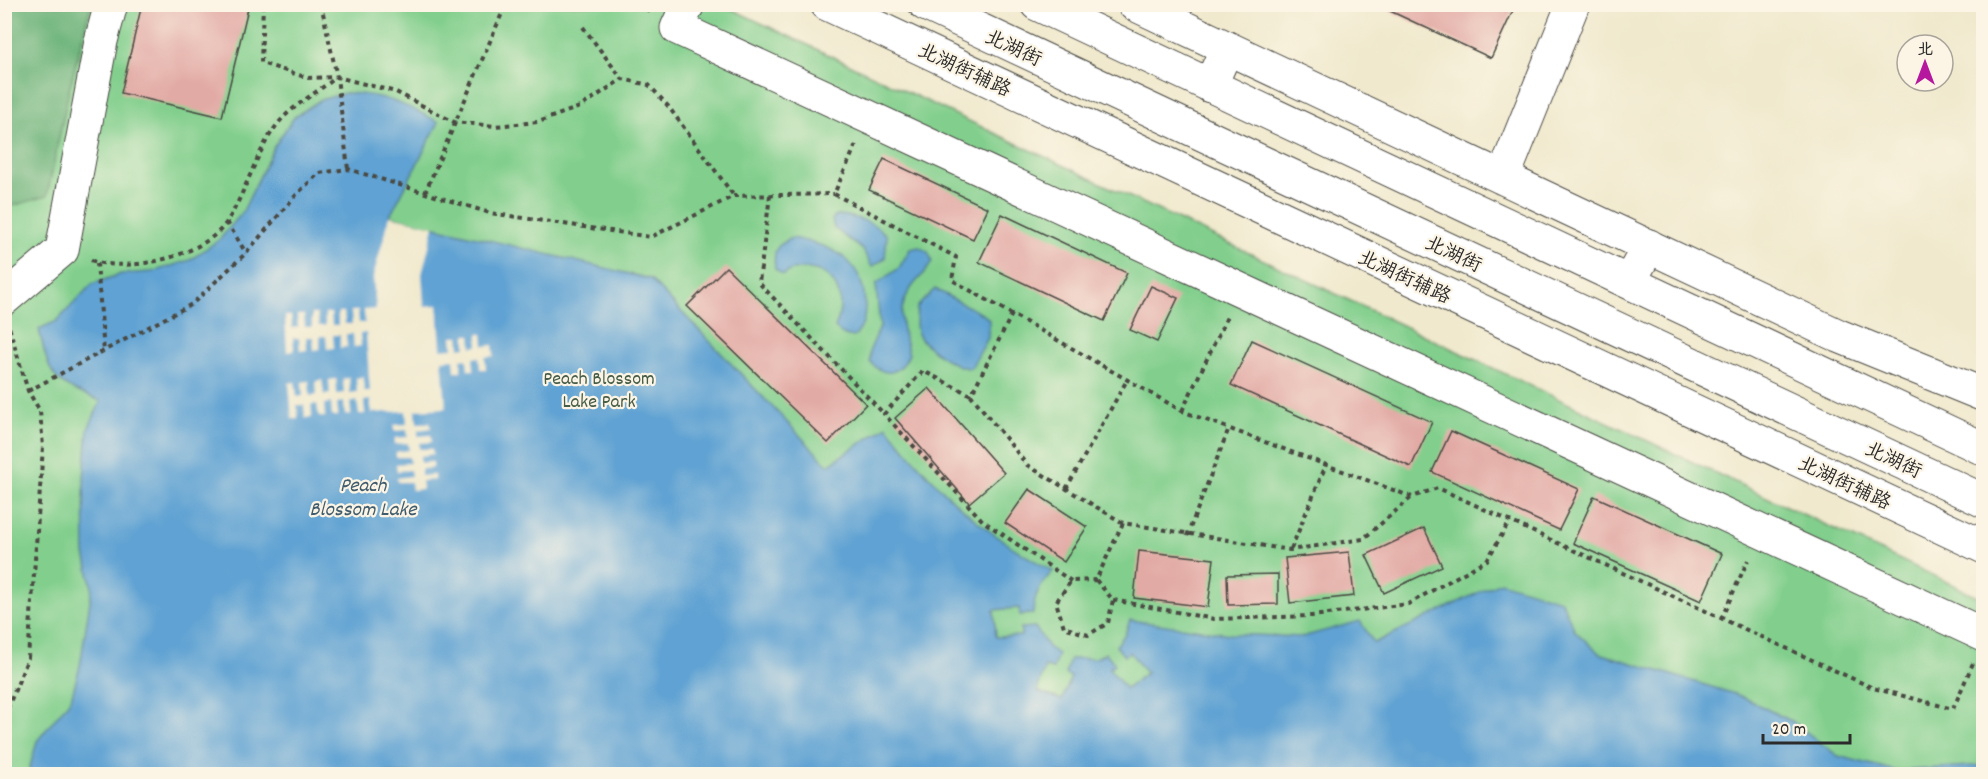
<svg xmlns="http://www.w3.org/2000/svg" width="1988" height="779" font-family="Dekko,'LXGW WenKai TC',sans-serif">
<rect width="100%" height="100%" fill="#fcf5e5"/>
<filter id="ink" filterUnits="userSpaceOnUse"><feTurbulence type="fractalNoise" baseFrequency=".0167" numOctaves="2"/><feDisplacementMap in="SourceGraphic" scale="12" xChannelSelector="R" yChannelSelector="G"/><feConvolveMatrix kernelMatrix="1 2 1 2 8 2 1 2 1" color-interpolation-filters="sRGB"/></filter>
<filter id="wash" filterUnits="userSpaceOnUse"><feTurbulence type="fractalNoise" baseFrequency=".008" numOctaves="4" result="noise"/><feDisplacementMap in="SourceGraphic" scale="24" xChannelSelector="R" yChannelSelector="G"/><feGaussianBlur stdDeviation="1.35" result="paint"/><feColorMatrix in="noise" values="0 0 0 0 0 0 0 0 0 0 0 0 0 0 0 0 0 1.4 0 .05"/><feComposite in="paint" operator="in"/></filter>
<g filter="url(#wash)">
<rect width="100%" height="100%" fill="#f0e9cd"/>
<!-- green -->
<path fill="#82cf8d" stroke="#567d5c" stroke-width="1.5" d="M5,5H723L1983,599V774H5Z"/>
<!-- forest -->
<path fill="#69b278" stroke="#4a6e52" stroke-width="1.5" d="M5,4L91,5L69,90L47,196L5,208Z"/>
<!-- water -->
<path fill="#5ea2d3" stroke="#44667f" stroke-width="1.5" d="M345,93C384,94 404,104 439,122L390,216L650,279L828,465L887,426C935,489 983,534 1053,571C1040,585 1034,595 1033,614L1020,615L1019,608L994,610L996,637L1021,636V628L1035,627L1048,647L1058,654L1053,669L1045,667L1037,691L1062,700L1071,677L1065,674L1070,659L1095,658L1106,653L1115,664L1109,668L1126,689L1146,673L1130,652L1124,656L1116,646L1125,634L1130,620L1230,634L1302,637L1360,621L1374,643L1500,582L1561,600L1575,631L1599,653L1738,695L1793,722L1838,756L1896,771L1984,765L1983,774H28L37,741L71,699L80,666L92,588L85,553L84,478L88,429L101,401C52,383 50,379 39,329L57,321L92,284L121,274L152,272L190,260L220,239L242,213L275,145L294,117L320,100Z
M838,215C856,217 874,221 887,236L885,258L872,267L863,250L834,228L832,219Z
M792,238C831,245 863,258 865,303C865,318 864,327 854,337L844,335L835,328C841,313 843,296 833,282C822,266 796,265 783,275L775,269C773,251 775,245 792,238Z
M919,247L928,252L932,261C927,273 919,277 912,287C895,311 902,328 909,354C900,375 885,378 870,362V350L880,327L876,284L899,268L910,249Z
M935,289L984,315L989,320L988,338L971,368C957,369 920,345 917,331C915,324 917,314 917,307Z"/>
<!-- pier -->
<path fill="#f0e9cd" d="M390,216L434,226L422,274L424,306L438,305L441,349L453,348L452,336H459L460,348L466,347V335H471L472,347L478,346V334H483L484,346L493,345L494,356L485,357L486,369H480L479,357L473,358L474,370H468L467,358L461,359V371H455L454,359L442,360L446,408L416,410L417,423H430L431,428L418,430V436L431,435L432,442L419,443V449H432L433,454L420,456V463L433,462V468L421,469V476L434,475V480L421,481L422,489L412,490L411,482H398L397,478L411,476L410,470L397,471L396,464L410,463L409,457H396V452L409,450L408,443L395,444V438L408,437L407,430L394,431V425L407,424L406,411L372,413L370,400L364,401L365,414H359L357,401L350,402L351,415H345L344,402L337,403L338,416H332L331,403L324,404L325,417H319L317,404L311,405L312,417L305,418L304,405H297L298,418L292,419L289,383L295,382L297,397L303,396L302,382L309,381L310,396L317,395L316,381L322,380L324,395L330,394L329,380L336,379L337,394L344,393L343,379L349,378L350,393L357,392L356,378L363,377L364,391H370L366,333L360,334L361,346L354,347L353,334H346L347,347L340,348V335H333L334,348L327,349L326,336H320V349L314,350L313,337H306L307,350L300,351L299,338H293L294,351L287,352L285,316H291L292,328L298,327L297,315H304L305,327H312V314H317L319,326H325V313H331L332,325H338V312H344L345,324H352L351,311H358L359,323H365L364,310L376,309L373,277Z"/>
<g id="blocks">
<!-- building -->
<path fill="#e2aaa5" d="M142,4H249L222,117L121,93Z
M1375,4H1516L1491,58Z
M884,159L988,208L973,239L869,190Z
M1002,214L1127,273L1104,321L979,262Z
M726,267L866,404L828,443L687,306Z
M1151,286L1178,298L1157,342L1130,330Z
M1252,340L1432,422L1411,467L1231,385Z
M929,388L1004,473L969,503L895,418Z
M1451,431L1579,489L1559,530L1432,472Z
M1029,489L1087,527L1064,562L1005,523Z
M1594,496L1722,554L1701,601L1573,543Z
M1424,528L1442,566L1384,593L1366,555Z
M1139,551L1214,559L1208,607L1134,598Z
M1349,552L1354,596L1290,603L1285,558Z
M1278,574V604L1228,605L1227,575Z"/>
</g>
</g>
<g filter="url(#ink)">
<use href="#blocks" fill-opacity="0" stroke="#494843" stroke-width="1.5"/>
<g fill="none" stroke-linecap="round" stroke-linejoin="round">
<defs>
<path id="minor" d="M688,4L677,28L1984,635
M827,4L1984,547
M1134,4L1839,336L1984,395
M1503,178L1573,4
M4,299L62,250L101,41L111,4"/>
<path id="major" d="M925,4L1984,501
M1037,4L1984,449
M1210,86L1227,48
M1629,282L1649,246"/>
</defs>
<!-- minor casing -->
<use href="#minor" stroke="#494843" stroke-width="35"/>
<!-- major casing -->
<use href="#major" stroke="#494843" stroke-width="35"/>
<!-- path -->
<path stroke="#494843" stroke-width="4" stroke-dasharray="4.5 4.5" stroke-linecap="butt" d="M263,4L261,63L308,78L337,77
M321,4L337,77L348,169
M639,4L651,12
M583,27L622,79
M856,145L834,194L956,257L952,280L1182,411L1412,497L1438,488L1873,688L1953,709L1973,663
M425,193L506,4
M770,195L759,283L884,414
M227,222L246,253
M91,260C129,274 206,256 228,220C247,190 258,145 282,119C297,103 320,90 337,77L396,92L454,122L495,126L538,122L580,107L622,79L649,85L668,106L734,196
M97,263L104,352
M1012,314L971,395L1027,465L1123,523L1290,550L1363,539L1412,497
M28,391L192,304L246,253L297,194L319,173L348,169L490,213L651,237L734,196L834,194
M971,395L923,371L884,414L983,521L1071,581
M1182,411L1227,317
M1066,489L1127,380
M1187,536L1229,428
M1291,549L1326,465
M1096,580L1113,600L1108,623L1088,635L1064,627L1056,602L1071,581L1096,580L1123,523
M1113,600L1214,619L1312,616L1408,604L1487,560L1510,521
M1721,619L1748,560
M4,717L28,658L43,447L40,411L28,391L9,327"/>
<!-- minor -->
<use href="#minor" stroke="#fff" stroke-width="33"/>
<!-- major -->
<use href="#major" stroke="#fff" stroke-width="33"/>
</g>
</g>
<g text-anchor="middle" stroke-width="4.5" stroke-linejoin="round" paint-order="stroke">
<!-- street labels -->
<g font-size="20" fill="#2b2b2b" stroke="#fcf5e5">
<text transform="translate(1014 47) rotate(25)" y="7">北湖街</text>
<text transform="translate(965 69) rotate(25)" y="7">北湖街辅路</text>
<text transform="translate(1454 253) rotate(25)" y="7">北湖街</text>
<text transform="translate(1405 276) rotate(25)" y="7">北湖街辅路</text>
<text transform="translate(1894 459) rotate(25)" y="7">北湖街</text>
<text transform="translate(1845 482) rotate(25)" y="7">北湖街辅路</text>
</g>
<!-- park labels -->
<g font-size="20" fill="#455c48" stroke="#fcf5e5">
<text x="599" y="384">Peach Blossom<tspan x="599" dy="23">Lake Park</tspan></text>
</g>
<!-- water labels -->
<g font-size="21" font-style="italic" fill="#3f5b6e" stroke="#fcf5e5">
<text x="363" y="491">Peach<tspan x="363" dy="24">Blossom Lake</tspan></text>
</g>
</g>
<!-- margin -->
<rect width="1988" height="779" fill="none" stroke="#fcf5e5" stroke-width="24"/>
<!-- north arrow -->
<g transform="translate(1925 63)"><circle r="28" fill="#fcf5e5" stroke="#a8a49b" stroke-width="1.5"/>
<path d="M0-4.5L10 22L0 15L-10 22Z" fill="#b5179e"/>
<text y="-9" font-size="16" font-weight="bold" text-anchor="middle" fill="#2b2b2b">北</text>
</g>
<!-- scale -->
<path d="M1763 734v9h87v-9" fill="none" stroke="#2b2b2b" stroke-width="3"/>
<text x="1772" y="734" font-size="18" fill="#2b2b2b" stroke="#fcf5e5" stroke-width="4.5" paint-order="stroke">20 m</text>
</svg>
